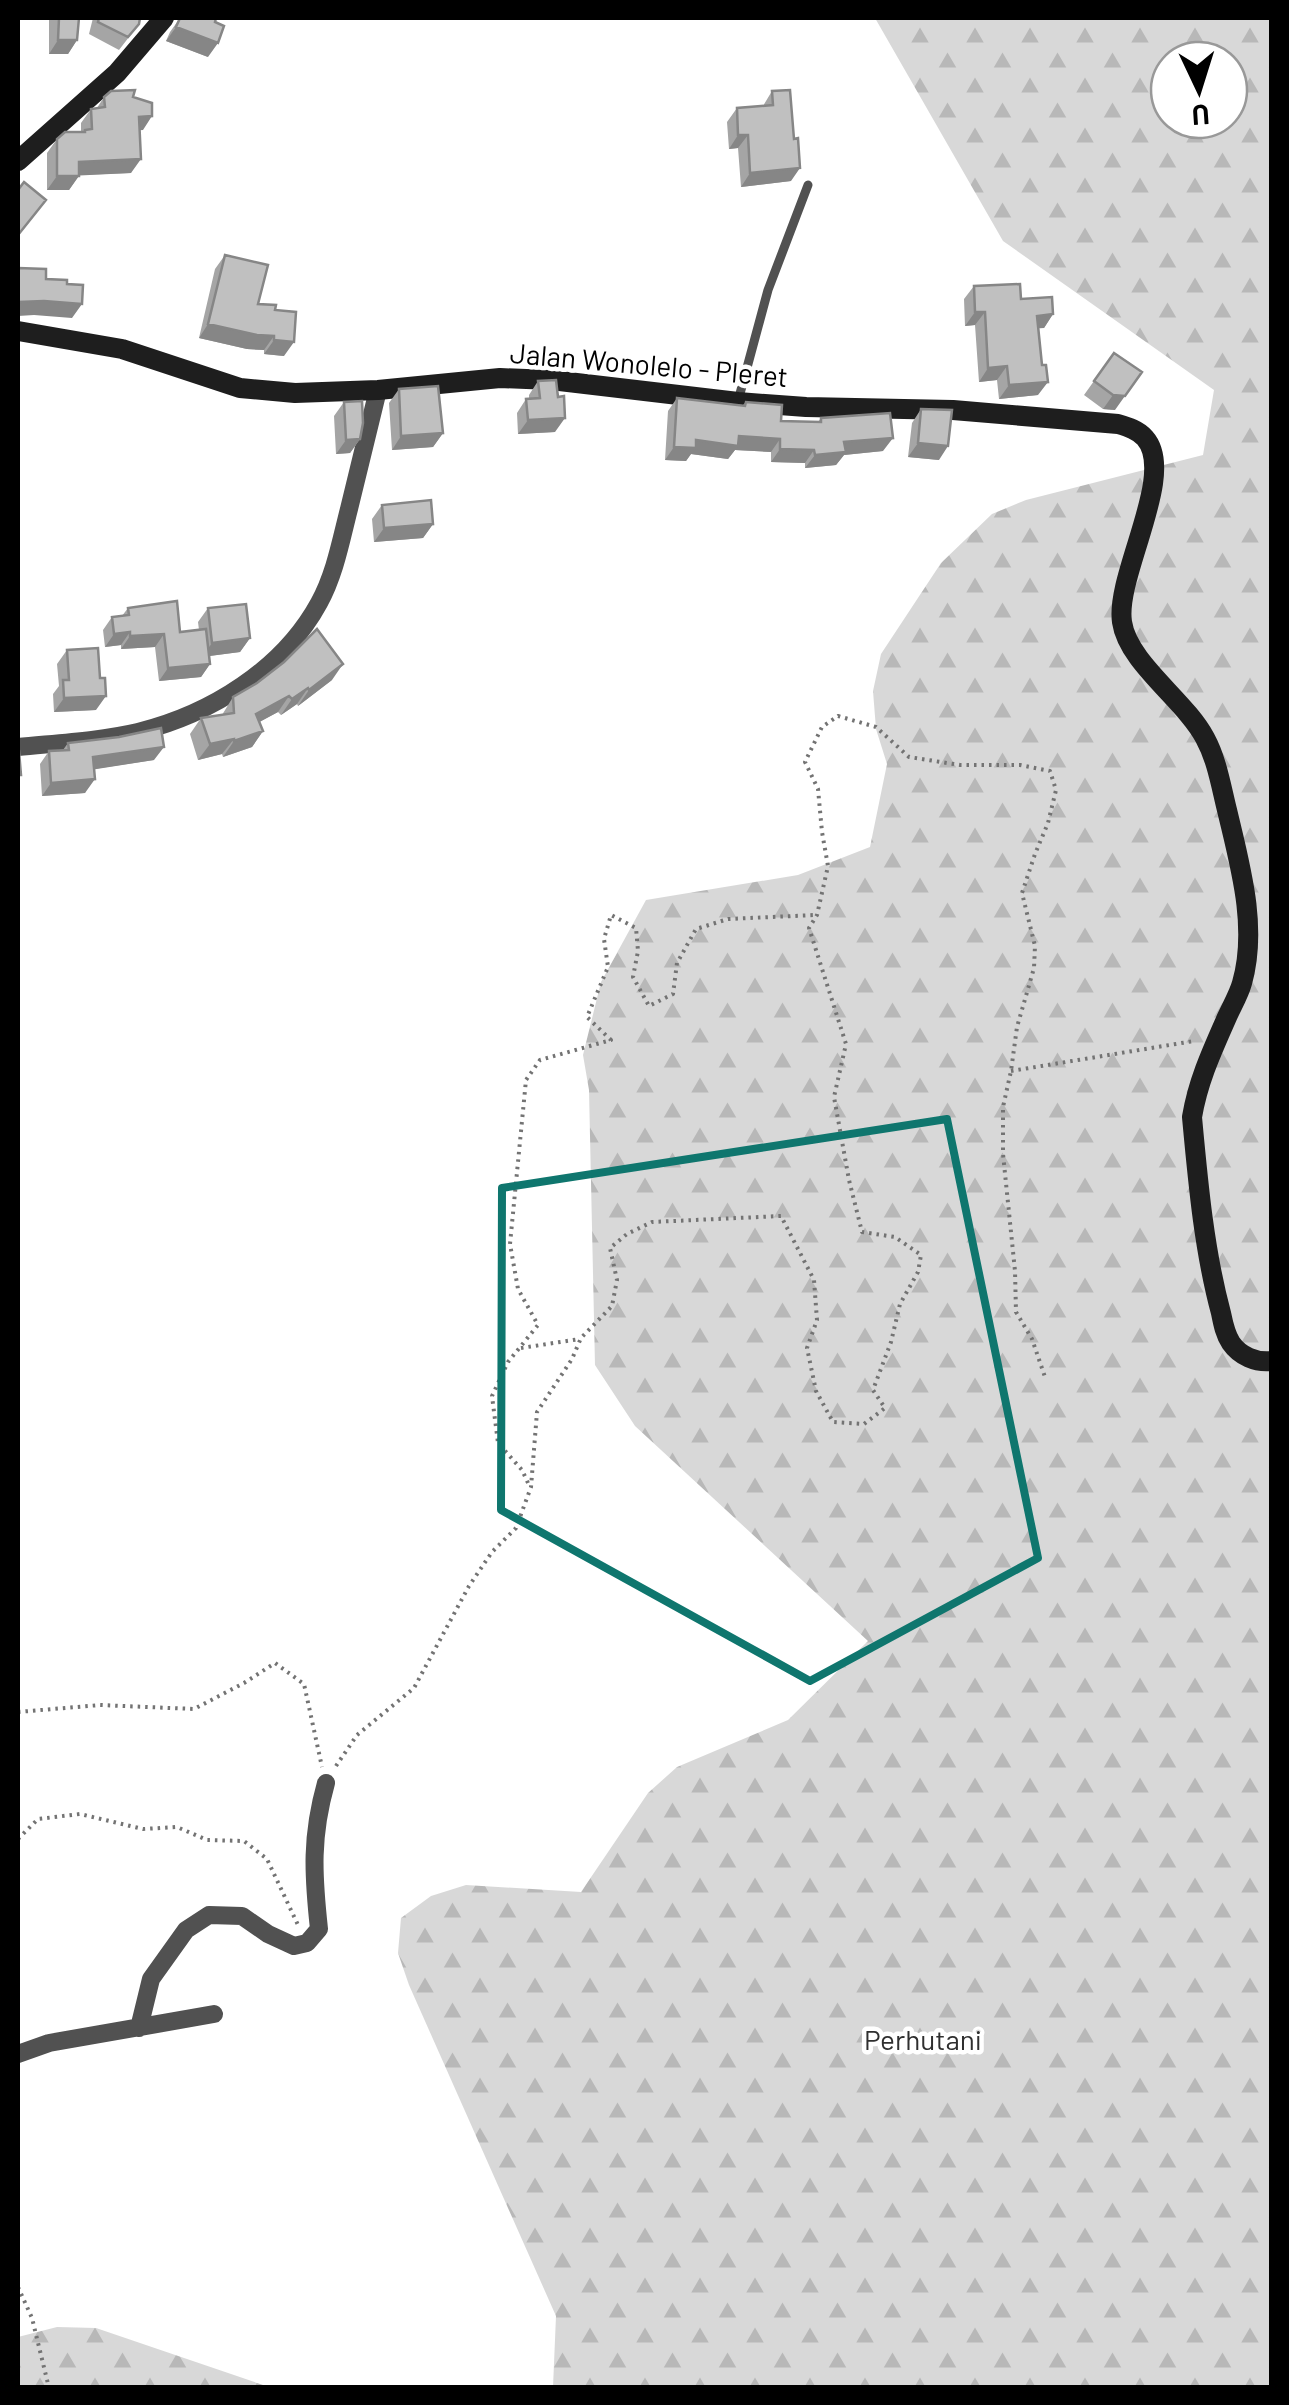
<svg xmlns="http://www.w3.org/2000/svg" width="1289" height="2405" font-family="Barlow,sans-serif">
<defs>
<pattern id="forest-firs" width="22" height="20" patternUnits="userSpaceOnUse" patternTransform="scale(2.5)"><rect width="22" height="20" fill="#d8d8d8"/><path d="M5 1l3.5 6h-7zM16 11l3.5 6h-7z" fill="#b8b8b8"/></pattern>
</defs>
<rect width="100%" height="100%" fill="#fff"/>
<!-- forest -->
<path fill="url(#forest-firs)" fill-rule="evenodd" d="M875,18H1271V2387H553L556,2316L409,1985L398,1953L401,1918L431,1896L466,1885L581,1892L648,1793L677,1767L788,1720L868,1641L635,1426L595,1365L589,1090L583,1055L601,982L646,900L798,875L870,847L887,764L876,729L873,691L881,654L941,563L992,514L1026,500L1203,455L1214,390L1003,241ZM1169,60H1229V120H1169Z
M57,2327L96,2328L269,2387H18V2337Z"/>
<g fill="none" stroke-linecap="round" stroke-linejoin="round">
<!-- path -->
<path stroke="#737373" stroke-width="4" stroke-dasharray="2.5 5" stroke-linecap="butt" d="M1011,1071L1194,1041
M521,1348L580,1339
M528,1483L522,1470L498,1443L492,1396L508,1362L538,1325L518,1289L510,1244L526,1080L540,1060L611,1040L587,1017L608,967L604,939L611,915L636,928L638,951L633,977L649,1006L673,994L677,963L696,929L728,919L815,915
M18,1712L100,1705L194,1709L244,1683L275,1663L304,1684L322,1767
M336,1766L357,1735L414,1688L469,1586L492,1552L516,1528L531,1487L537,1412L572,1359L581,1338L612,1306L617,1280L610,1248L627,1234L652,1222L781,1216L814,1280L817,1320L807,1348L816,1391L833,1422L864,1424L885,1408L873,1390L891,1342L900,1304L918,1272L921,1255L895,1237L862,1232L849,1180L834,1097L846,1044L809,928L817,915L828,866L822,832L818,789L805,762L822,727L838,716L876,727L909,757L960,765H1020L1050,771L1056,790L1048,823L1035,854L1022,893L1035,946L1034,968L1017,1027L1011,1071L1003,1107V1154L1015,1271L1016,1312L1032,1339L1046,1380
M18,1839L38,1819L80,1814L143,1829L177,1827L207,1840L244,1841L267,1859L298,1925
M18,2287L32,2318L49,2388"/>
<!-- lane -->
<path stroke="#515151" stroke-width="9" d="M738,401L768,290L808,185"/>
<!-- street -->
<path stroke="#515151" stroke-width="18" d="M18,747C58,743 99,741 138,732C211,714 283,669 319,603C335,574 341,540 349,509C359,469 368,430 378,390
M139,2028L151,1979L186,1930L209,1915L242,1916L268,1934L294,1946L307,1943L319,1929C313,1874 311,1836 326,1783
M18,2054L49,2043L214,2014"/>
<!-- secondary -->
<path stroke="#1e1e1e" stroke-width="20" d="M18,161L117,73L164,18
M18,331L122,349L240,388L295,393L378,390L500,378L551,380L738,402L806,407L953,410L1118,424C1128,427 1138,430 1145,438C1177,474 1115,575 1122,622C1128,663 1185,700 1205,738C1217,760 1221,786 1227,810C1240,865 1258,927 1242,983C1239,994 1232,1006 1227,1017C1212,1051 1198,1081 1192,1117C1198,1182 1204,1250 1221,1313C1223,1323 1225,1334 1231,1343C1240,1356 1256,1363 1272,1361"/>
</g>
<!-- wall -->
<path fill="#a5a5a5" d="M49,18H79L77,40L68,54H49Z
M93,18H140L139,24L119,50L89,34Z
M180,18L208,57L166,41L170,32Z
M772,91L791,181L741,187L738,148L729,149L727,122L737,108L763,106Z
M104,97H133L143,130H139L131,173L79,175L69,190H47V153L57,139L81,132V123L91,109L97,108Z
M225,255L258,304L275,310L284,356L264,354V350L247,349L199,338L215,269Z
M974,286L1021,299L1053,314L1044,328H1038V395L999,399L997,380L979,382L975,325L965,326L964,299Z
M1114,353L1115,410L1103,409L1084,395Z
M538,381L558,397L555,432L518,434L517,413L526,399H529V395Z
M399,389L443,433L433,447L392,450L389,403Z
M677,398L743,405L746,402L781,421L818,422L821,418L883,451L844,455L836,465L805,468V463L771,462V452L735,450L728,459L691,454L686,461L665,460L668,411Z
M344,402L360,439L350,453L336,454L334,416Z
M921,409L939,460L908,457L912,423Z
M382,505L433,524L423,538L374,542L372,519Z
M128,608L180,632L199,630L198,622L208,608L250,638L240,652L209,656L210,664L201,677L159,681L155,647L121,649V645L105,647L103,630L112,617L122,616Z
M67,650L96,710L54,712L53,694L59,686L57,664Z
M332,680L298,706L297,704L281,715L278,712L259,722L263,731L252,747L223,757L222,754L198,760L190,734L201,718L222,715L233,697Z
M68,743L154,760L94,769L85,793L42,796L40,764L49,751L63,750Z"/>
<!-- shaded-wall -->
<path fill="#868686" d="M176,27L218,43L208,57L166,41Z
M58,40H77L68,54H49Z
M152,116L143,130L129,131L139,117Z
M738,135H748L738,148L729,149Z
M141,159L131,173L69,176L79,162Z
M800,168L791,181L741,187L750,173Z
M57,176H79L69,190H47Z
M44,301L82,304L72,318L34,315L18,316V302Z
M975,312H985L975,325L965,326Z
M1053,314L1044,328L1028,329L1037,316Z
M208,324L274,336L264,350L247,349L199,338Z
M274,340L294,342L284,356L264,354Z
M1007,366L997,380L979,382L988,368Z
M1142,372L1115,410L1103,409L1113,395Z
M1048,382L1038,395L999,399L1009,385Z
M565,418L555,432L518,434L528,420Z
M443,433L433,447L392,450L401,436Z
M739,436L780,439L771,452L735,450L728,459L691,454L686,461L665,460L674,447L696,440Z
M893,438L883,451L844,455L836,465L805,468L815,455L844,442Z
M360,439L350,453L336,454L346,440Z
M918,443L948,446L939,460L908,457Z
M780,449L814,450L805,463L771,462Z
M433,524L423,538L374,542L384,528Z
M130,632L121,645L105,647L114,634Z
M164,634L155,647L121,649L130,636Z
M250,638L240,652L202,657L212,643Z
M210,664L201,677L159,681L168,668Z
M343,664L332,680L298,706L309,690Z
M308,688L297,704L281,715L292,699Z
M106,696L96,710L54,712L64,698Z
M289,696L278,712L245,730L256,714Z
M263,731L252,747L223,757L234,741Z
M234,739L222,754L198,760L210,744Z
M164,747L154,760L84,771L93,757Z
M95,779L85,793L42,796L51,783Z"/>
<!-- building -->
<path fill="#c0c0c0" stroke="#868686" stroke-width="2.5" d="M59,18H79L77,40H58Z
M99,18H140L139,24L128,37L98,22Z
M180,18H216L215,22L224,26L218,43L176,27Z
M135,90L133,97L152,103V116L139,117L141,159L79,162V176H57V139L65,132H85V130L92,129L91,109L105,107L104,97L111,91Z
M790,90L794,139L798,138L800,168L750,173L748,135H738L737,108L773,105L772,91Z
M24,182L46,200L18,235V190Z
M225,255L268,265L258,304L276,305L275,310L296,312L294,342L274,340V336L257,335L208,324Z
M18,268L46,269V279L67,280V284L83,285L82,304L44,301L18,302Z
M1020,284L1021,299L1052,297L1053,314L1037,316L1042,365H1046L1048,382L1009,385L1007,366L988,368L985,312H975L974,286Z
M1114,353L1142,372L1125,396L1113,395L1094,381Z
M556,380L558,397L564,396L565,418L528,420L526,399L540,398L538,381Z
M438,386L443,433L401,436L399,389Z
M677,398L745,406L746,402L782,405L781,421L821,422V418L890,413L893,438L844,442L846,452L815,455L814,450L780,449V439L739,436L738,446L696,440V448L674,447Z
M362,401L363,423L360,439L346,440L344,402Z
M921,409L952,410L948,446L918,443Z
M431,500L433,524L384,528L382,505Z
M177,601L180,632L206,629L210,664L168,668L164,634L130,636V632L114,634L112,617L129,615L128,608Z
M246,604L250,638L212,643L208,608Z
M317,629L343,664L309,690L308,688L292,699L289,696L256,714L263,731L234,741V739L210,744L201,718L234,713L233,697L257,683L284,662Z
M98,648L100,678H105L106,696L64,698L63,680H69L67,650Z
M161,728L164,747L93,757L95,779L51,783L49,751L69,750L68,743L119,737Z
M18,751H19L21,775H18Z"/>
<!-- marked area -->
<path fill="none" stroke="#0f766e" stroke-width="8" stroke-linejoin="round" d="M947,1119L1038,1558L810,1681L501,1510L502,1188Z"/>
<g text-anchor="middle" stroke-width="9" stroke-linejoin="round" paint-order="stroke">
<!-- street labels -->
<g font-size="28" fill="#000" stroke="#fff">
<text transform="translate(649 365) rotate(5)" y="10">Jalan Wonolelo - Pleret</text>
</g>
<!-- park labels -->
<g font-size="28" fill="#2f2f2f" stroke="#fff">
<text x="923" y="2050">Perhutani</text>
</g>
</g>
<!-- border -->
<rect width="1289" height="2405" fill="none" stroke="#000000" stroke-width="40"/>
<!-- north arrow -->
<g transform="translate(1199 90) rotate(176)"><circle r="48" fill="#ffffff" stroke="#999999" stroke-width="2.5"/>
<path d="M0-8L18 38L0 25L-18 38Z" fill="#000000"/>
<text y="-15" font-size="28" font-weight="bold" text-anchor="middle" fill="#000000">U</text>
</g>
</svg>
